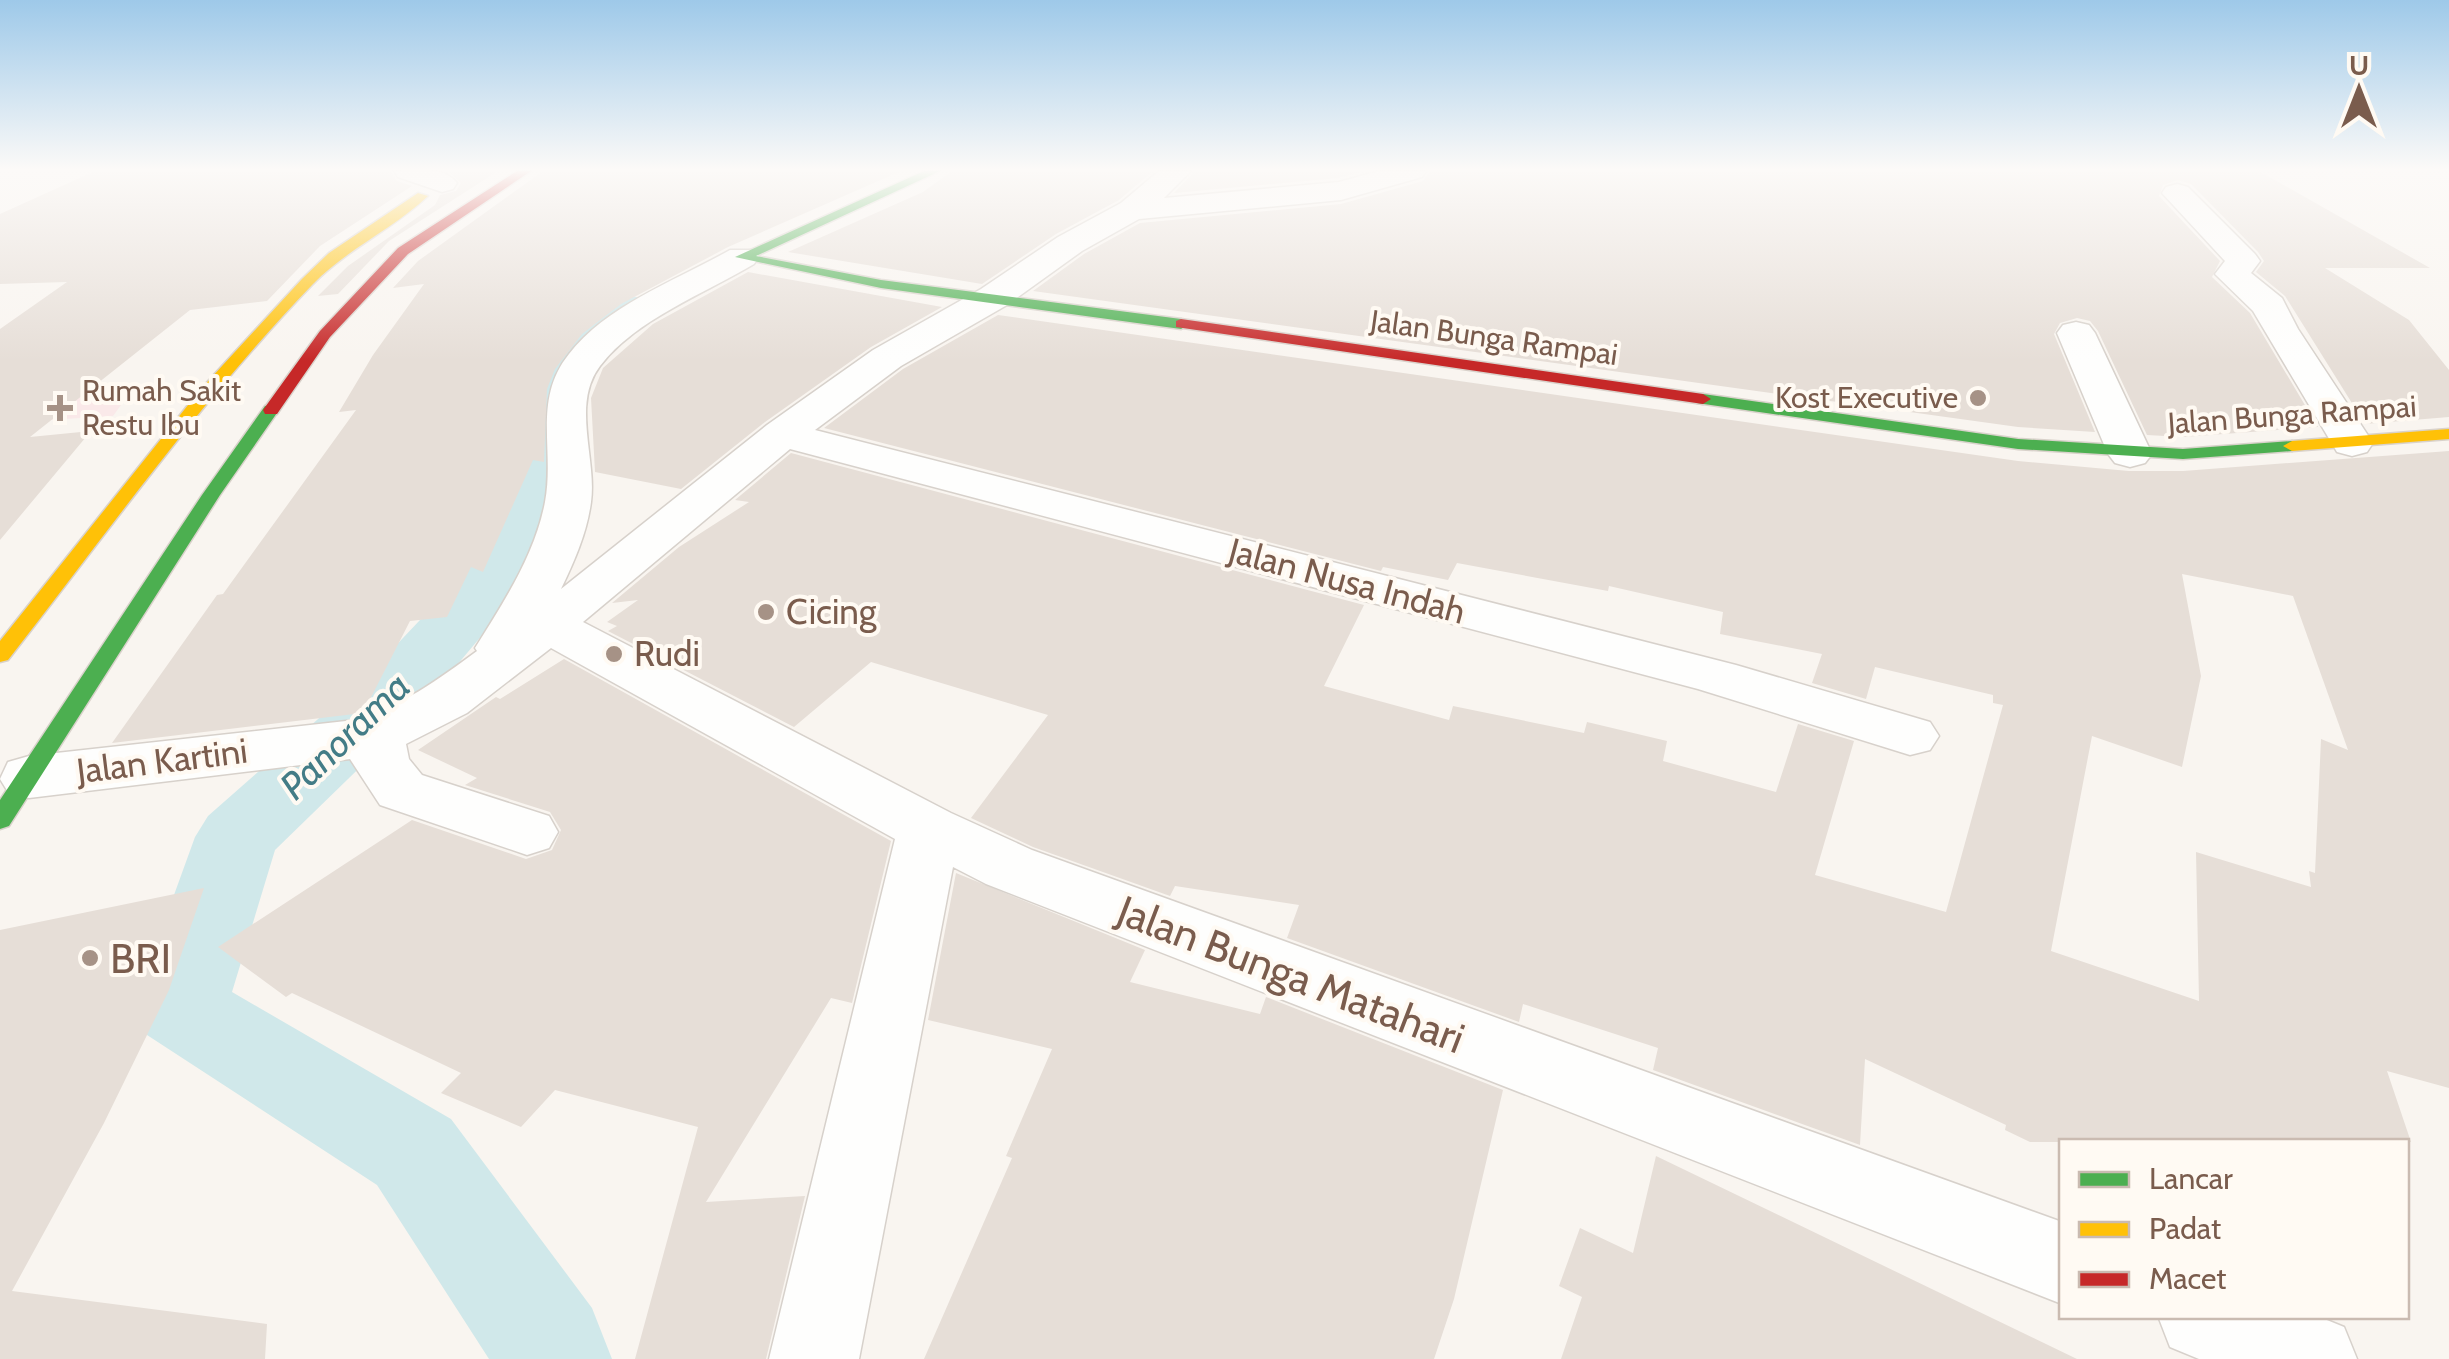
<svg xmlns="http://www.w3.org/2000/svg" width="2449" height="1359" font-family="Cabin,sans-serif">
<rect width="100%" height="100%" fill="#f9f5f0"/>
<!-- medical -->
<path fill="#fae9e9" d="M131,391L113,416L0,423V399Z"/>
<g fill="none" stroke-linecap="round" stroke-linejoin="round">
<!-- canal -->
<path fill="#d0e8ea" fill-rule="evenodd" d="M632,296L649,300L656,310L649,320L586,369L567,402L568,471L552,552L420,709L275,850L232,992L451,1119L592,1308L612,1359H489L377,1185L147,1035L133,1008L195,837L208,816L368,675L489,547L510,471L513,402L547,349L615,300Z"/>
</g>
<!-- building -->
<path fill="#e6ded7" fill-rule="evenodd" d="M95,171H390L397,181L412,186L320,246L267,301L190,310L30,437L91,431L0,540V329L67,282L0,284V214Z
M448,171H498L389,241L338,294L318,296L348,266L435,205L440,195L456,191L461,183Z
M543,171H901L728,247L621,304L582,334L555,369L547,389L544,462L533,460L483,572L471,567L447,617L410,621L363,713L112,743L217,595L223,594L356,410L339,412L373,355L424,284L393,288L418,261Z
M952,171H1153L1119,200L1056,234L982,284L788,252L923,192Z
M1195,171H1364L1338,178L1174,193Z
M1430,171H2259L2430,268H2325L2409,320L2449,370V417L2365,424L2285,296L2256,272L2264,261L2258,252L2191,184L2178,180L2163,185L2159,196L2220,261L2212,277L2250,313L2318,427L2183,437L2147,435L2098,331L2090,321L2077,318L2060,323L2054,334L2095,432L2018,427L1033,291L1084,254L1140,223L1341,204L1423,181Z
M748,272L942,307L871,347L765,422L681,489L595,472L591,398L603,368L653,324Z
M998,315L2018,461L2129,471H2183L2449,451V1088L2387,1071L2411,1142H2030L2005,1130L2006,1125L1865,1059L1860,1145L1653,1070L1658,1048L1523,1004L1519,1022L1287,938L1299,905L1175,886L1170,896L1033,847L971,818L1048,715L871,662L794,727L608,631L617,626L607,622L638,600L612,603L679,547L749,502L735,500L791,453L1364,605L1324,686L1449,720L1453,706L1584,733L1587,722L1667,741L1663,761L1776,792L1798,724L1854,741L1815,875L1946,912L2003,705L1993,703V695L1875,667L1866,699L1812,683L1822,654L1720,634L1723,612L1609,586L1608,591L1457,563L1448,580L1383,567L1381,571L824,428L903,369ZM2182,574L2293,596L2348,750L2321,739L2315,873L2309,871L2311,887L2196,852L2199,1001L2051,951L2092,736L2182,767L2201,676Z
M564,659L891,841L852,1003L831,998L706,1202L805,1196L766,1359H635L698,1127L555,1090L521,1127L441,1093L461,1073L292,993L286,997L218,947L412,820L526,859L552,850L561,830L550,812L465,785L477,778L418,750L496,697L500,699Z
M956,873L1145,950L1130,982L1260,1014L1266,997L1503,1090L1454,1299L1434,1359H924L1012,1158L1006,1156L1052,1049L928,1020Z
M204,888L169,990L104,1123L12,1291L267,1324L265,1359H0V930Z
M1656,1156L2077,1359H1561L1582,1297L1559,1286L1580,1228L1633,1253Z"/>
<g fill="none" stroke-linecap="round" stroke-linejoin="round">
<defs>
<path id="street" d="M394,171C414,171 443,165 457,183L453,189L442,192L398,177Z
M1159,171H1191L1164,198L1339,182L1379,171H1426L1422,177L1341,200L1139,219L1082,251L1007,305L901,366L815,430L1736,665L1930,722L1939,736L1930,750L1910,755L1698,689L790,449L583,622L951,813L1032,850L2062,1222V1304L986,884L953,867L859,1359H769L895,839L551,648L467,713L406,744L409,759L422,775L549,816L558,832L549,848L527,855L380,805L350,759L29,798L8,792L0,779L8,762L29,756L355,720C401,707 439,679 477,651L475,648C503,603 535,555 545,502C555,450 532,400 569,354C607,305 677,280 730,250H754L759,257L754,264C704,294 636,319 600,366C571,404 597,459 591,502C587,533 574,562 561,589L767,425L873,350L981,289L1058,237L1121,203Z
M2177,184L2188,187L2255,254L2260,261L2251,273L2282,298L2298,329L2373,443L2367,452L2352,456L2337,452L2253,311L2215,274L2225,261L2162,193L2166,187Z
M2076,322L2089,325L2095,333L2152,454L2145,463L2130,467L2115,463L2108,454L2057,333L2063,325Z
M2158,1316H2317L2344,1327L2357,1359H2199L2170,1347Z"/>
<path id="fast" d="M924,171H940L756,256L881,280L1181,319L1189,324L1181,329L881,288L735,257Z
M1703,394L2018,439L2183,449L2292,441L2301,446L2292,451L2183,459L2018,449L1697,403V395Z
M271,405L279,410L220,495L9,826L0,829V800L202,495L265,406Z"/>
<path id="slow" d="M418,193L428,196C393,229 347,249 313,284C201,400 107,533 8,660L0,662V641L200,390L302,279L329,253Z
M2449,429V439L2292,451L2283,446L2292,441Z"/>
<path id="jam" d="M517,171H531L408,254L330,337L277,414H265L263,410L320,331L398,248Z
M1181,319L1703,394L1711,399L1703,404L1176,327V321Z"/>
</defs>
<!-- street casing -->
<use href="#street" stroke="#d7d1cb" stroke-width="3"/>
<!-- fast casing -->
<use href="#fast" stroke="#d9d2cb" stroke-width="3"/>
<!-- slow casing -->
<use href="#slow" stroke="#d9d2cb" stroke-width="3"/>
<!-- jam casing -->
<use href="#jam" stroke="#d9d2cb" stroke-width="3"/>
<!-- street -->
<use href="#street" fill="#fefefd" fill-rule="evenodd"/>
<!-- fast -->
<use href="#fast" fill="#4caf50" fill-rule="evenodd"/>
<!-- slow -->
<use href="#slow" fill="#ffc107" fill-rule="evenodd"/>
<!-- jam -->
<use href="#jam" fill="#c62828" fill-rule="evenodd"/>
</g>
<!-- sky -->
<linearGradient id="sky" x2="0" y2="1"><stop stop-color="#9ec9e9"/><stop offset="0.47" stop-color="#fcfaf8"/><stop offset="1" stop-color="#fcfaf8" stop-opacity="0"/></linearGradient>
<rect width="2449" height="361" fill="url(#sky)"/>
<!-- markers -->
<g fill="#a69286" stroke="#fffaf3" stroke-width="4">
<circle cx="1978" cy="398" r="10"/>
<path d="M55 393h10v10h10v10h-10v10h-10v-10h-10v-10h10z"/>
<circle cx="766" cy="612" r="10"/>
<circle cx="614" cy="654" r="10"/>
<circle cx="90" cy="958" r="10"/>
</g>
<g text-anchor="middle" stroke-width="8" stroke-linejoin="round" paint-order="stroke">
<!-- far-street labels -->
<g font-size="30" fill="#7a5c4d" stroke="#fffaf3">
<text transform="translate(1494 338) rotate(8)" y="10">Jalan Bunga Rampai</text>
<text transform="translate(2292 415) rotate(-4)" y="10">Jalan Bunga Rampai</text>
</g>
<!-- far-poi labels -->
<g font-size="30" fill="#7a5c4d" stroke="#fffaf3" text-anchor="start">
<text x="82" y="401">Rumah Sakit<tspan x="82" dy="34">Restu Ibu</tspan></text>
<text x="1958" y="408" text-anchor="end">Kost Executive</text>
</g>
<!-- street labels -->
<g font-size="35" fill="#7a5c4d" stroke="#fffaf3">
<text transform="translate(1347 581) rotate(15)" y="12">Jalan Nusa Indah</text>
<text transform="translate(162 761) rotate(-7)" y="12">Jalan Kartini</text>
</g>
<!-- poi labels -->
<g font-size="35" fill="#7a5c4d" stroke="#fffaf3" text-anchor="start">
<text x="786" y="624">Cicing</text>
<text x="634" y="666">Rudi</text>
</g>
<!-- water labels -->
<g font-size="38" font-style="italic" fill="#437c86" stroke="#fffaf3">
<text transform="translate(345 736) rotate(-44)" y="13">Panorama</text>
</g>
<!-- near-poi labels -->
<g font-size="42" fill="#7a5c4d" stroke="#fffaf3" text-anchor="start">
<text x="110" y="973">BRI</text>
</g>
<!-- near-street labels -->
<g font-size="42" fill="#7a5c4d" stroke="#fffaf3">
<text transform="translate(1291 974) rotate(21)" y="15">Jalan Bunga Matahari</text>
</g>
</g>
<!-- legend -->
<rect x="2059" y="1139" width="350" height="180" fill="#fffaf3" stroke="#cabbb1" stroke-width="2.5"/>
<rect x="2079" y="1172" width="50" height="15" fill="#4caf50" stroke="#cabbb1" stroke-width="2.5"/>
<text x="2149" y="1189" font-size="30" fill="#7a5c4d">Lancar</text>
<rect x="2079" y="1222" width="50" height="15" fill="#ffc107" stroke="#cabbb1" stroke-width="2.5"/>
<text x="2149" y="1239" font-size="30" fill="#7a5c4d">Padat</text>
<rect x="2079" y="1272" width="50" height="15" fill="#c62828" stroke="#cabbb1" stroke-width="2.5"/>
<text x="2149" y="1289" font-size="30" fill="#7a5c4d">Macet</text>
<!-- north arrow -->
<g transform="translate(2359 90)" stroke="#fffaf3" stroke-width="8" paint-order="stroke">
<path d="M0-8L18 38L0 25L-18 38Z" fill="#7a5c4d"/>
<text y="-15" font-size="28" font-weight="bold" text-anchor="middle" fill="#7a5c4d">U</text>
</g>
</svg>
